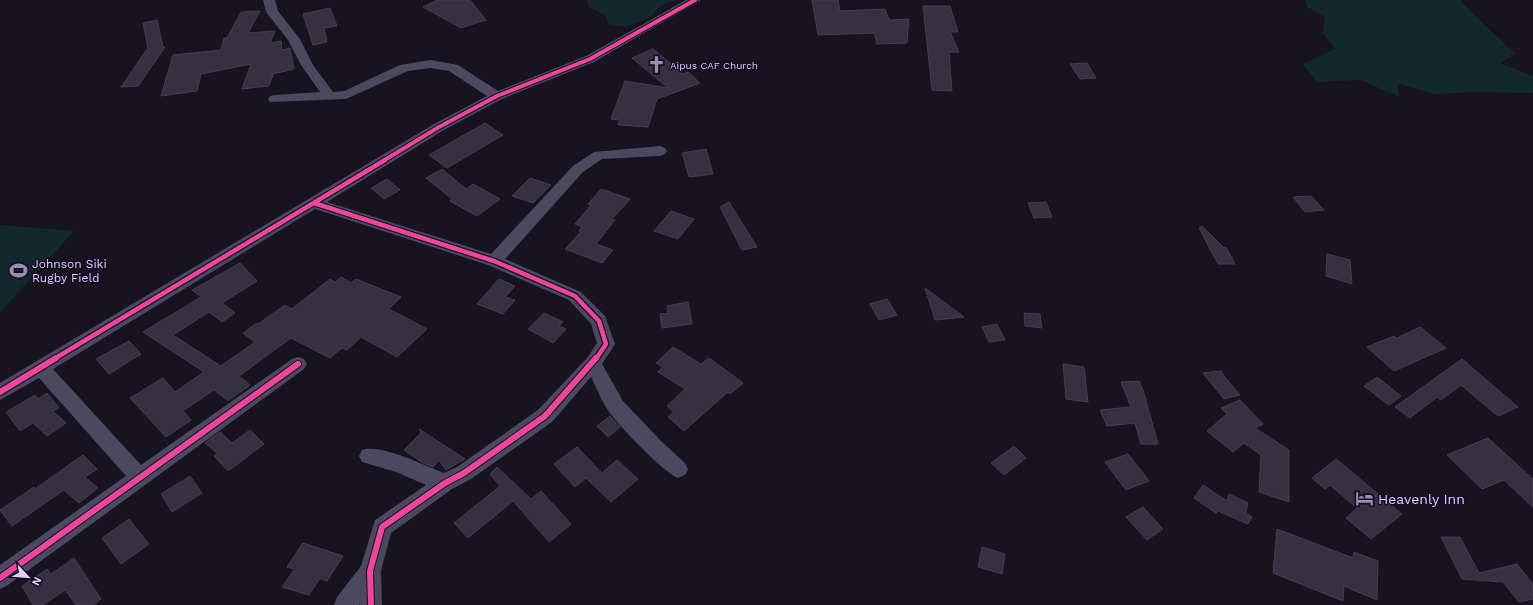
<svg xmlns="http://www.w3.org/2000/svg" width="1533" height="605" font-family="'Work Sans',sans-serif">
<rect width="100%" height="100%" fill="#17131f"/>
<!-- green -->
<path fill="#12292c" d="M587,0H676L661,5L650,17L627,27L608,24L606,16L588,6Z
M1305,0H1460L1474,15L1516,54L1500,63L1533,76V93L1477,92L1434,94L1397,83L1399,97L1361,80L1317,82L1303,64L1335,49L1323,33L1325,16L1307,7Z
M0,225L74,231L0,312Z"/>
<!-- building -->
<path fill="#363141" stroke="#443e53" d="M437,0H470L486,20L461,28L423,7Z
M812,0H838L840,11L885,9L889,20L909,19L907,43L877,44L874,33L818,35Z
M923,6H950L958,32H950L959,52H949L952,91L932,90Z
M330,8L337,26L324,28L327,42L313,45L303,14Z
M260,11L248,33L275,31L270,43L281,41L282,50L290,48L294,69L273,74L269,86L242,89L251,64L201,74L197,91L161,96L173,55L221,50L224,38H227L241,12Z
M157,20L163,47H165L138,86L121,87L148,48L143,23Z
M653,49L683,74L688,72L700,83L657,99L648,127L618,125L620,120L611,119L625,81L668,88L632,58Z
M1087,63L1096,78L1080,79L1070,64Z
M485,123L503,135L447,168L429,155Z
M706,149L713,174L689,177L682,153Z
M442,169L466,189L473,184L500,199L477,216L450,201L452,199L426,178Z
M530,178L551,185L533,203L512,196Z
M387,179L400,190L384,199L371,188Z
M601,189L630,199L612,219L615,220L596,244L613,250L602,263L565,249L581,232L579,231L582,227L575,224L591,205L588,204Z
M1311,196L1324,210L1305,212L1293,197Z
M729,202L757,247L742,250L720,207Z
M1046,202L1052,217L1034,218L1028,203Z
M671,211L694,219L678,239L654,231Z
M1202,226L1224,248L1226,247L1235,264H1218L1199,228Z
M1327,254L1350,260L1352,284L1326,276Z
M240,263L257,281L222,303L235,313L222,322L209,312L173,335L221,366L255,342L243,333L257,323L258,324L285,305L292,309L330,279L335,282L341,277L351,283L356,279L401,297L389,309L427,329L397,357L361,337L347,350L342,348L330,358L291,338L239,376L250,385L228,401L214,390L183,411L191,420L166,437L130,398L163,378L175,392L204,372L143,332L201,297L192,290Z
M499,279L515,286L505,297L515,300L503,314L477,304Z
M925,288L964,317L935,320Z
M887,299L897,315L879,320L870,304Z
M688,302L692,324L662,328L660,314L668,313L667,306Z
M544,313L563,322L559,326L566,329L553,343L528,329Z
M1024,313L1040,314L1042,328L1025,326Z
M997,324L1005,340L989,342L982,327Z
M1420,327L1446,348L1394,371L1367,347L1394,336L1397,338Z
M129,341L141,354L109,374L96,359Z
M673,347L701,364L709,358L743,383L730,394L728,392L684,431L668,417L674,412L667,406L685,389L658,372L663,367L656,363Z
M1462,359L1518,407L1498,416L1461,385L1441,400L1437,397L1410,418L1395,407Z
M1063,364L1084,367L1088,402L1066,399Z
M1221,371L1225,377L1240,395L1224,399L1203,373Z
M1377,377L1401,396L1389,405L1364,386Z
M1139,381L1143,390L1158,444H1141L1135,423L1107,426L1100,410L1131,407L1121,382Z
M47,393L59,408L53,411L66,423L47,436L33,423L20,431L6,412L35,395L38,399Z
M1240,400L1263,424L1255,428L1289,450V502L1259,492L1261,455L1244,443L1233,452L1207,431L1227,414L1221,408Z
M610,416L620,427L608,437L597,426Z
M419,429L450,449L465,459L446,470L439,460L433,467L423,463L404,450L421,433Z
M250,430L264,444L228,471L214,456L217,453L205,443L220,432L232,443Z
M1488,438L1533,479V507L1504,480L1482,489L1447,455Z
M1014,446L1026,458L1004,475L991,463Z
M577,447L602,473L617,460L638,479L611,502L586,478L575,487L554,464Z
M1128,454L1149,481L1126,490L1105,462Z
M83,455L97,469L85,477L98,488L79,503L64,490L12,526L0,510L34,487L35,489Z
M1336,459L1402,514L1371,539L1346,518L1357,508L1330,485L1325,489L1312,478Z
M497,467L531,499L541,491L571,524L549,542L513,501L468,538L454,523L500,486L490,474Z
M190,476L202,493L172,512L161,494Z
M1203,485L1227,501L1229,494L1248,503L1246,513L1252,517L1248,524L1218,511L1216,513L1194,498Z
M1143,507L1163,529L1147,540L1126,517Z
M129,519L149,544L121,564L102,538Z
M1277,529L1353,558L1354,552L1378,561L1377,600L1344,586L1343,601L1273,573Z
M1441,537H1460L1479,573L1517,564L1533,584V599L1519,602L1503,582L1462,579Z
M303,543L343,556L327,581L320,578L309,595L282,587L295,569L287,567Z
M982,547L1005,554L1002,574L978,567Z
M74,558L101,599L94,605H76L65,590L43,605H33L22,586L47,569L51,574Z"/>
<g fill="none" stroke-linecap="round" stroke-linejoin="round">
<!-- minor -->
<path fill="#4c4860" fill-rule="evenodd" d="M263,0H275L278,11L300,39L313,65L333,92L344,91L400,65L431,60L458,65L498,91L586,56L686,0H701L594,62L502,99L444,130L327,202L491,254L573,166L594,152L660,146L665,148L667,151L665,154L660,156L602,159L583,172L505,259L581,292L605,316L615,344L602,364L623,401L660,440L685,463L688,469L685,475L678,478C663,472 620,427 610,413C602,402 597,389 591,377L552,422L471,479L452,489L391,533L381,571L382,605H360V603L359,605H334L337,597L361,566L375,520L426,485L396,472L362,462L359,456L362,450C380,443 426,466 444,473L457,467L538,410L587,358L597,343L591,324L569,300L488,265L315,209L53,369L141,465L292,359L298,357L304,359L307,364L304,369L8,585L0,589V565L126,476L39,378L0,400V383L434,124L487,96L449,71L431,68L408,71L346,99L270,102L268,99L270,96L275,95L320,92L301,65L288,40L266,12Z"/>
<defs>
<path id="cycleway-far2" d="M383,161L439,127L497,96L590,59L695,0"/>
<path id="cycleway-far1" d="M314,203L494,261L575,296L599,321L606,344L596,359
M54,359L385,160"/>
<path id="cycleway" d="M0,392L56,358
M0,578L298,364
M371,605L370,571L382,527L445,483L464,473L545,416L596,358"/>
</defs>
<!-- cycleway-far2 casing -->
<use href="#cycleway-far2" stroke="#150e24" stroke-width="6"/>
<!-- cycleway-far1 casing -->
<use href="#cycleway-far1" stroke="#150e24" stroke-width="7"/>
<!-- cycleway casing -->
<use href="#cycleway" stroke="#150e24" stroke-width="8"/>
<!-- cycleway-far2 -->
<use href="#cycleway-far2" stroke="#ed469a" stroke-width="4"/>
<!-- cycleway-far1 -->
<use href="#cycleway-far1" stroke="#ed469a" stroke-width="4.5"/>
<!-- cycleway -->
<use href="#cycleway" stroke="#ed469a" stroke-width="6"/>
</g>
<!-- icons -->
<defs>
<symbol id="church-bare" viewBox="-9 -9 18 18"><path d="M-1.2-6h2.4v3.5h3.3v2.4h-3.3V6h-2.4V-.1h-3.3v-2.4h3.3Z" fill="#978fb1" stroke="#150e24" stroke-width="2.5" paint-order="stroke"/></symbol>
<symbol id="stadium-bare" viewBox="-9 -9 18 18"><path d="M0-5a6.5 5 0 1 0 0 10a6.5 5 0 1 0 0-10ZM-3.5-1.8h7v3.6h-7Z" fill="#978fb1" stroke="#150e24" stroke-width="2.5" paint-order="stroke"/></symbol>
<symbol id="hotel-bare" viewBox="-9 -9 18 18"><path d="M-6-4.5h1.5V1H6V5H4.5V3h-9V5H-6ZM-4 0a1.8 1.8 0 1 1 3.6 0ZM.5 0V-2.5h3Q6-2.5 6 0Z" fill="#978fb1" stroke="#150e24" stroke-width="2.5" paint-order="stroke"/></symbol>
</defs>
<g fill-rule="evenodd">
<use href="#church-bare" x="644" y="52" width="25" height="25"/>
<use href="#stadium-bare" x="6" y="258" width="25" height="25"/>
<use href="#hotel-bare" x="1352" y="486" width="25" height="25"/>
</g>
<g text-anchor="middle" stroke-width="3" stroke-linejoin="round" paint-order="stroke">
<!-- far-poi labels -->
<g font-size="10" fill="#dcd2ff" stroke="#150e24" text-anchor="start">
<text x="670" y="69">Aipus CAF Church</text>
</g>
<!-- poi labels -->
<g font-size="12" fill="#dcd2ff" stroke="#150e24" text-anchor="start">
<text x="32" y="268">Johnson Siki<tspan x="32" dy="14">Rugby Field</tspan></text>
</g>
<!-- near-poi labels -->
<g font-size="14" fill="#dcd2ff" stroke="#150e24" text-anchor="start">
<text x="1378" y="504">Heavenly Inn</text>
</g>
</g>
<!-- north arrow -->
<g transform="translate(28 577) rotate(116)" stroke="#150e24" stroke-width="3" paint-order="stroke">
<path d="M0-3L7 15L0 10L-7 15Z" fill="#dcd2ff"/>
<text y="-6" font-size="11" font-weight="bold" text-anchor="middle" fill="#dcd2ff">N</text>
</g>
</svg>
